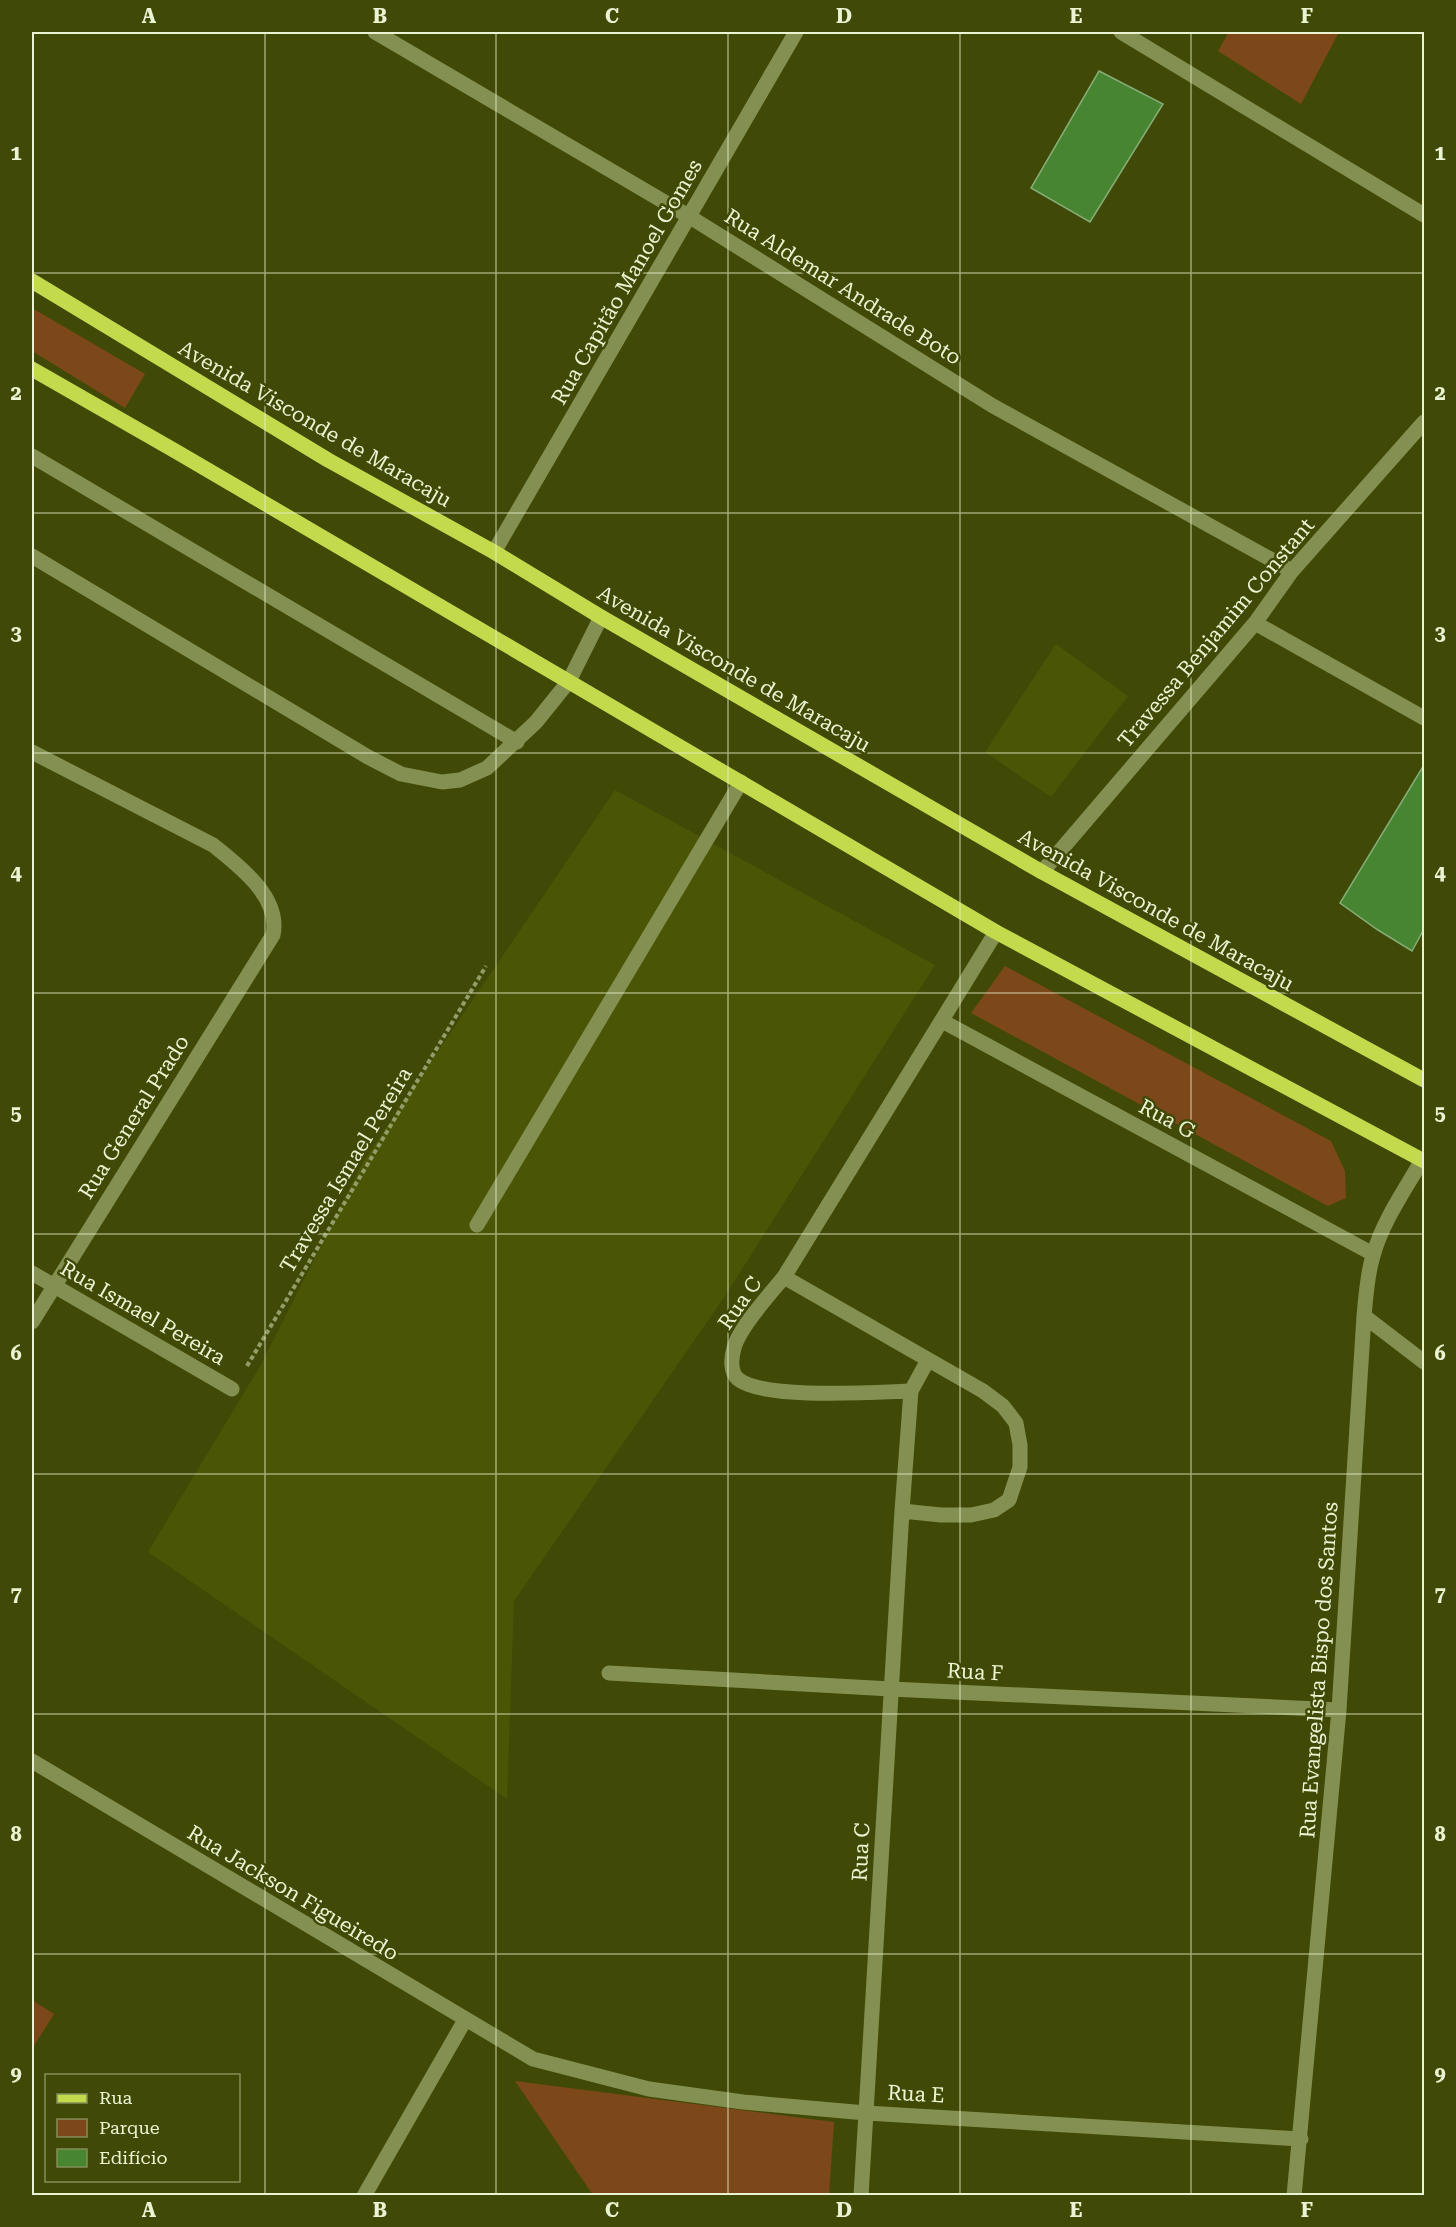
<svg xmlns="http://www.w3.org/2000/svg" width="1456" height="2227" font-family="'Roboto Serif',serif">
<rect width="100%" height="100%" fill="#404a06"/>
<!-- built -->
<path fill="#4a5505" d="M1056,644L1128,696L1051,797L985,752Z
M615,790L935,965L725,1296L514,1601L507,1799L148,1552L263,1361L363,1162Z"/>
<!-- green -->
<path fill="#7c4819" d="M1229,32H1339L1301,104L1218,51Z
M32,308L145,374L125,408L32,351Z
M1005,966L1331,1141L1345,1171L1346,1198L1328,1206L971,1013Z
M32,2000L54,2014L32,2049Z
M515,2081L834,2122L829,2195H593Z"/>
<!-- building -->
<path fill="#478530" stroke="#86ad79" stroke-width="1.5" d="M1099,71L1163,104L1090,222L1031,188Z
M1424,765V929L1412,951L1378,930L1340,903Z"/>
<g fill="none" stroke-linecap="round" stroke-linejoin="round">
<!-- path -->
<path stroke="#939d6a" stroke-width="4" stroke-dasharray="4.5 3" stroke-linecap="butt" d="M247,1366L486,966"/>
<!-- minor -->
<path stroke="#849051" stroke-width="15" d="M375,32L690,217L993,406L1292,571
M1121,32L1424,215
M32,456L517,742
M494,552L796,32
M32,556L368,757L401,774L442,782L460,780L487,768L536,722L569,681L601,617
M1255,623L1424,718
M32,752L213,845C239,866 281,897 273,935L32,1322
M1042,872L1255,623L1292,571L1424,422
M942,1021L1373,1254
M477,1225L741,782
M32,1273L232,1389
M784,1277L983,1391L1003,1406L1016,1423L1020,1445V1467L1009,1500L994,1510L971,1515H941L902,1511
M1364,1316L1424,1362
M911,1391C877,1392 763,1400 738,1379C730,1372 731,1358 734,1348C739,1328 770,1294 784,1277L996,932
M609,1673L891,1689L1339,1710
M32,1761L533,2059L649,2089L743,2102L866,2113L1301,2139
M364,2196L465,2020
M861,2196L902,1511L911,1391L928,1360
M1294,2196L1339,1710L1364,1316C1366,1296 1367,1275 1373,1256C1382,1222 1405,1190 1422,1160"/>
<!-- major -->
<path stroke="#c3da4d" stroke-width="15" d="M32,281L328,460L494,552L601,617L1042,872L1424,1080
M32,369L177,452L996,932L1424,1161"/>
</g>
<!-- grid -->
<path fill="none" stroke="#ebf3d3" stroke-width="1.5" stroke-opacity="0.55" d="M265,32V2196M496,32V2196M728,32V2196M960,32V2196M1191,32V2196M32,273H1424M32,513H1424M32,753H1424M32,993H1424M32,1234H1424M32,1474H1424M32,1714H1424M32,1954H1424"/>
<g text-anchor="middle" stroke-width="5" stroke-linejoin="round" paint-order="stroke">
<!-- street labels -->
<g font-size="21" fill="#ebf3d3" stroke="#404a06">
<text transform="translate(627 282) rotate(-60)" y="7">Rua Capitão Manoel Gomes</text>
<text transform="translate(843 287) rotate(32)" y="7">Rua Aldemar Andrade Boto</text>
<text transform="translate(315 424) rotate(30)" y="7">Avenida Visconde de Maracaju</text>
<text transform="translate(1216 633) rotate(-50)" y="7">Travessa Benjamim Constant</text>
<text transform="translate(734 669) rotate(30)" y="7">Avenida Visconde de Maracaju</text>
<text transform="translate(1156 910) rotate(29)" y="7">Avenida Visconde de Maracaju</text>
<text transform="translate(134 1117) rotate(-58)" y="7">Rua General Prado</text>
<text transform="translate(1167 1119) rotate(28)" y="7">Rua G</text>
<text transform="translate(346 1170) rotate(-59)" y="7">Travessa Ismael Pereira</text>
<text transform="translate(740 1303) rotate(-55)" y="7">Rua C</text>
<text transform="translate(143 1313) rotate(30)" y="7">Rua Ismael Pereira</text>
<text transform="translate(1319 1670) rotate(-86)" y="7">Rua Evangelista Bispo dos Santos</text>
<text transform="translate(975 1672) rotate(3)" y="7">Rua F</text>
<text transform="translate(861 1852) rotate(-87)" y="7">Rua C</text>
<text transform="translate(293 1893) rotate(31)" y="7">Rua Jackson Figueiredo</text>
<text transform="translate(916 2094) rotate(3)" y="7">Rua E</text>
</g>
</g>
<!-- border -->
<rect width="1456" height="2227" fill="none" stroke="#404a06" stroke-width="66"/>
<!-- legend -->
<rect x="45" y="2074" width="195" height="108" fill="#404a06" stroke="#848e58" stroke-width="1.5"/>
<rect x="57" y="2094" width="30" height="9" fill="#c3da4d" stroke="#848e58" stroke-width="1.5"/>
<text x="99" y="2104" font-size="18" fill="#ebf3d3">Rua</text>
<rect x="57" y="2119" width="30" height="18" fill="#7c4819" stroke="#848e58" stroke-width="1.5"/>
<text x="99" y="2134" font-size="18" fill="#ebf3d3">Parque</text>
<rect x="57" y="2149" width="30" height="18" fill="#478530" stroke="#848e58" stroke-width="1.5"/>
<text x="99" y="2164" font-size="18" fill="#ebf3d3">Edifício</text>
<rect x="33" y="33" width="1390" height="2161" fill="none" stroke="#ebf3d3" stroke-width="2"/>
<g font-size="20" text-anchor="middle" font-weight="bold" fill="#ebf3d3">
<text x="149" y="23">A</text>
<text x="380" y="23">B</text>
<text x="612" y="23">C</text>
<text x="844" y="23">D</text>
<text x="1076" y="23">E</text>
<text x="1307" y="23">F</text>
<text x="16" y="160">1</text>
<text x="1440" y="160">1</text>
<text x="16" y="400">2</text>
<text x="1440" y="400">2</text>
<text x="16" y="640">3</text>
<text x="1440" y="640">3</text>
<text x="16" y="880">4</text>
<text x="1440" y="880">4</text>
<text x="16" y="1120">5</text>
<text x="1440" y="1120">5</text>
<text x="16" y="1360">6</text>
<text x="1440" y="1360">6</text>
<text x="16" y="1601">7</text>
<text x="1440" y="1601">7</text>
<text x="16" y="1841">8</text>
<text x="1440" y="1841">8</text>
<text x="16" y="2081">9</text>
<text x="1440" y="2081">9</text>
<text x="149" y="2217">A</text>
<text x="380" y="2217">B</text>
<text x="612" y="2217">C</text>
<text x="844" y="2217">D</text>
<text x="1076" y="2217">E</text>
<text x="1307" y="2217">F</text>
</g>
</svg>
